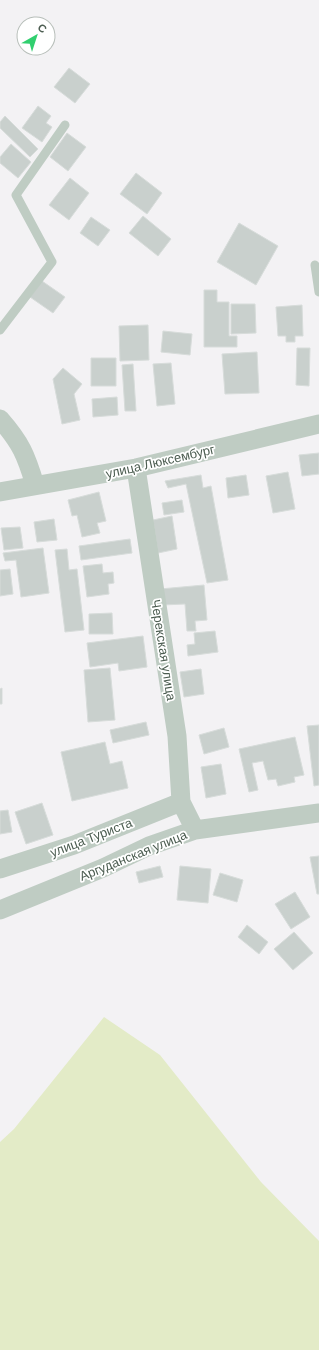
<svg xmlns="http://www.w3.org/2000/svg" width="319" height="1350" font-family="'DM Sans',sans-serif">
<rect width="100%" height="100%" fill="#f3f2f4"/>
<!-- green -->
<path fill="#e3ebc7" d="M104,1017L160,1055L261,1182L319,1241V1350H0V1142L14,1129Z"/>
<!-- building -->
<path fill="#c9d0cd" stroke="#d7dcda" d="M69,68L90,84L75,103L54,87Z
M38,106L51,116L46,123L52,127L42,142L22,128Z
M5,116L38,149L30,157L0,128V122Z
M67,133L86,147L68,171L50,157Z
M11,144L31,162L18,178L0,163V157Z
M136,173L162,193L147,214L120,194Z
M70,178L89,193L69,220L49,205Z
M143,216L171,239L158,256L129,233Z
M91,217L110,230L98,246L80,233Z
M239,223L278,246L256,285L217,262Z
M42,281L65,297L53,313L30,297Z
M204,290H217V302H229V336H237V347H204Z
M231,304H255L256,333L231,334Z
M302,305L303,336H295V342H286V336H278L276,307Z
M148,325L149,360L120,361L119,326Z
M163,331L192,334L190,355L161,352Z
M297,348H310L309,386L296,385Z
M257,352L259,393L225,394L222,354Z
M91,358H116V386H91Z
M171,363L175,404L157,406L153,364Z
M133,364L136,411H125L122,365Z
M63,368L82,384L74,394L80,420L62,424L53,379Z
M117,397L118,415L93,417L92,399Z
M319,453V474L302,476L299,455Z
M288,472L295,509L273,513L266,476Z
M201,475L203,488L211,486L228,580L207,583L186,484L168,488L165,481Z
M246,475L249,495L228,498L226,478Z
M99,492L106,521L97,523L100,533L82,537L77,515L72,516L68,500Z
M182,500L184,512L164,515L162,503Z
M172,516L177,549L158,553L153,520Z
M54,519L57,540L37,542L34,522Z
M20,527L23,548L4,550L1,528Z
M130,539L132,553L81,560L79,546Z
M43,548L49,593L21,597L16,560L5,561L3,553Z
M67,549L69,570L77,569L84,630L65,632L55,550Z
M102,564L103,573L113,572L114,583L108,584L109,594L87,597L83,566Z
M10,569L13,594L0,596V570Z
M204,585L207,620L195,621L196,631H187L185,604L162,605L160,589Z
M112,613L113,634H89V614Z
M215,631L218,652L188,656L187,645L195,644L194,633Z
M143,636L147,667L119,671L118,663L90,667L87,643Z
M110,668L115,720L88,722L84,670Z
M201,669L204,694L184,697L180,672Z
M2,688V704H0V689Z
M146,722L149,735L113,743L110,730Z
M319,725V785L314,786L307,726Z
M224,728L229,747L204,754L199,735Z
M295,737L304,775L294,777L295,782L278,786L276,779L268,780L263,761L252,763L258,790L249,792L239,749Z
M105,742L110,764L122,761L128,788L72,801L61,752Z
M221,764L226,794L206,798L201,767Z
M42,803L53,835L26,844L15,812Z
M8,810L12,832L0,834V811Z
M319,856V894H317L310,857Z
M160,866L163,877L139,883L136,872Z
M180,866L211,869L208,903L177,900Z
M220,873L243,880L237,902L213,895Z
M295,892L310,917L291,929L275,904Z
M247,925L268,942L259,954L238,937Z
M294,932L313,953L293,970L274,949Z"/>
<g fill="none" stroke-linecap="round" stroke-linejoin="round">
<!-- lane -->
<path stroke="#bfccc3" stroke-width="9" d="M315,265L319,292
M0,330L52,262L16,195L65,125"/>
<!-- street -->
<path stroke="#bfccc3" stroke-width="19" d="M0,419C21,443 26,455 35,485
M136,468L177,736L181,802L195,830
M0,492L136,468L319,424
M0,869L74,845L181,802
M0,910L103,868L149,846L195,830L319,813"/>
</g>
<g text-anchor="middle" stroke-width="3.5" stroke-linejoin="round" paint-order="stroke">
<!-- street labels -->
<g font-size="13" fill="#4c5d51" stroke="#fff">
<text transform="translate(160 461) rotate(-13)" y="5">улица Люксембург</text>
<text transform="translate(164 650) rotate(81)" y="5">Черекская улица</text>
<text transform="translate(91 837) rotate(-21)" y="5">улица Туриста</text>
<text transform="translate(133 855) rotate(-22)" y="5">Аргуданская улица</text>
</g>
</g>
<!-- north arrow -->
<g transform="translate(36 36) rotate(39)"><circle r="19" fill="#ffffff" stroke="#b7beb9"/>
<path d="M0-3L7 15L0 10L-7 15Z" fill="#31cf6f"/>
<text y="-6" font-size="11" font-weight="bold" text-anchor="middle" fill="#4c5d51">С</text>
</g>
</svg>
